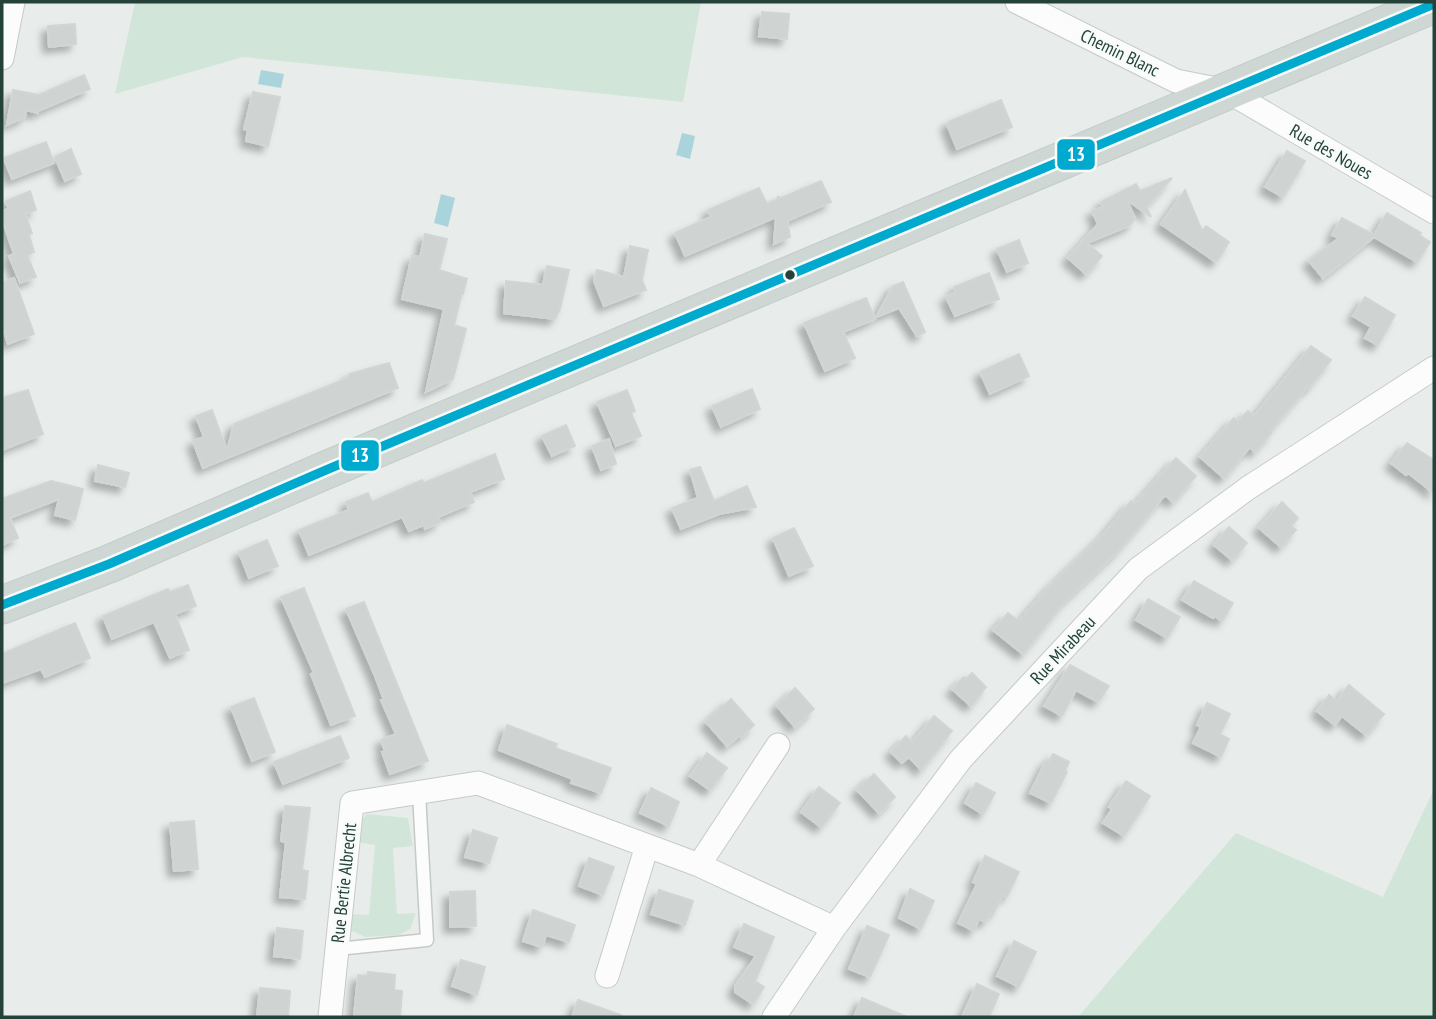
<svg xmlns="http://www.w3.org/2000/svg" width="1436" height="1019" font-family="'PT Sans Narrow',sans-serif">
<defs>
<filter id="shadow"><feDropShadow dx="-6" dy="6" stdDeviation="3.5" flood-color="#0004"/></filter>
</defs>
<rect width="100%" height="100%" fill="#e8edeb"/>
<!-- green -->
<path fill="#d1e6d8" d="M135,2H701L683,102L243,57L115,94Z
M1434,789V1017H1078L1236,833L1383,897Z
M367,814L408,818L413,846L393,848L397,914L416,913L410,929L399,935L365,937L350,930L348,914L369,915L375,845L355,842L360,822Z"/>
<!-- water -->
<path fill="#a9d4db" d="M261,70L284,74L281,88L258,84Z
M682,133L695,136L690,159L676,155Z
M441,194L455,198L448,227L434,223Z"/>
<!-- building -->
<path fill="#cfd4d2" stroke="#d1d6d4" stroke-width="2" filter="url(#shadow)" d="M762,12L789,14L787,39L759,36Z
M75,24L76,44L49,47L48,26Z
M84,75L90,89L38,111V113L26,110L25,117L7,125L13,90L39,95Z
M253,92L280,97L268,146L246,141L248,130L244,129Z
M1001,100L1012,127L957,149L947,124L950,121Z
M46,142L54,163L12,179L4,158Z
M71,149L81,174L65,181L55,157Z
M1287,151L1305,161L1283,197L1265,187Z
M1172,178L1146,207L1151,217L1127,200L1135,219L1129,226L1087,243L1102,256L1086,274L1068,258L1098,224L1092,211L1103,207L1101,202L1136,184L1140,191Z
M821,181L831,202L787,221L790,237L774,244L776,217L685,256L675,233L711,217L708,210L759,188L767,204L778,199V197L781,198Z
M1185,190L1202,231L1206,226L1229,242L1216,262L1161,224Z
M30,191L36,210L25,214L32,233L29,235L34,252L27,255L36,277L20,283L9,256L14,254L2,219V211L9,209L6,201Z
M1387,213L1421,233L1419,235L1430,242L1417,262L1374,237L1323,278L1309,261L1339,238L1332,235L1342,218L1374,235Z
M425,234L447,239L439,270L467,279L463,293L462,292L454,325L466,329L453,379L426,392L444,309L402,299L412,256L420,257Z
M1019,240L1028,263L1007,272L997,249Z
M630,246L648,250L642,280L646,290L604,306L594,281L597,270L624,277Z
M547,266L569,270L560,309L555,319L504,313L506,281L543,285Z
M989,273L999,299L955,316L946,297L956,292L954,287Z
M14,278L34,334L8,344L2,326V283Z
M903,282L925,332L917,336L899,308L876,317L893,286Z
M1365,297L1395,315L1378,345L1365,338L1371,327L1353,316Z
M866,298L875,319L843,332L855,358L825,371L804,323Z
M1311,346L1331,360L1309,388L1308,386L1270,431L1272,432L1255,452L1250,447L1224,478L1200,457L1234,418L1238,422L1248,411L1254,416Z
M1019,354L1029,376L990,394L980,372Z
M389,363L398,388L203,468L193,441L204,437L196,416L212,410L227,451L234,424L348,378L349,374Z
M752,389L760,409L721,427L712,406Z
M28,390L43,434L2,450V398Z
M627,390L635,411L631,413L641,436L616,446L597,402Z
M566,425L575,446L552,456L542,436Z
M609,439L616,464L601,470L592,446Z
M1407,443L1434,460V493L1408,473L1406,475L1391,463Z
M495,454L504,479L470,492L474,502L438,517L440,522L425,529L424,525L409,531L402,517L309,555L299,530L349,510L346,502L368,493L372,502L422,480L424,483Z
M1176,458L1196,476L1173,502L1165,495L1119,550L1065,601L1023,654L993,630L1008,613L1019,621L1049,587L1103,535L1131,501L1135,504Z
M98,465L129,473L125,487L95,481Z
M700,467L714,501L747,486L756,507L719,514L681,529L672,508L698,498L690,470Z
M51,481L83,489L75,520L55,515L59,499L10,518L18,538L2,545V499Z
M1282,502L1298,518L1291,526L1296,530L1281,547L1259,528Z
M1229,527L1247,543L1232,560L1214,545Z
M794,528L813,566L789,576L773,538Z
M267,540L278,566L249,578L239,552Z
M1194,581L1233,603L1222,621L1215,616L1213,618L1182,600Z
M188,585L196,606L175,614L189,650L170,658L154,622L112,639L103,616L168,589L170,592Z
M304,588L355,716L331,725L311,674L314,673L281,597Z
M1148,599L1180,617L1167,638L1136,620Z
M364,602L428,761L390,774L382,752L385,751L381,740L396,734L381,700H384L375,676L346,609Z
M75,623L90,658L45,677L41,669L2,683V654Z
M1070,665L1109,686L1098,702L1076,690L1062,716L1044,706Z
M972,673L986,687L971,706L952,689L964,677L966,679Z
M1349,685L1384,714L1366,735L1342,716L1335,725L1317,711L1329,695L1337,701Z
M795,688L814,709L795,727L777,706Z
M254,698L275,752L252,761L231,707Z
M731,699L754,725L741,737L739,736L727,746L706,722Z
M1207,703L1230,714L1220,734L1229,739L1221,757L1193,743L1201,727L1197,725Z
M934,716L952,731L921,770L909,757L902,763L891,752L906,736L912,743Z
M507,725L557,744L555,748L611,768L601,793L571,783L573,779L499,750Z
M340,736L349,758L283,784L274,762Z
M707,753L727,768L710,790L690,776Z
M1053,754L1069,762L1065,771L1067,772L1051,803L1030,793L1046,761L1049,762Z
M874,774L895,797L879,813L857,790Z
M1126,781L1150,796L1124,836L1103,823L1112,809L1109,807Z
M976,783L995,793L983,814L965,803Z
M819,787L840,803L821,827L801,812Z
M651,788L679,802L669,826L640,813Z
M285,806L310,808L302,870L308,871L305,899L280,897L286,842L281,841Z
M194,821L198,869L174,871L170,823Z
M473,830L497,838L489,863L465,857Z
M985,856L1019,872L1007,896L1003,895L993,914L990,913L986,922L979,919L974,931L958,923L977,884L973,882Z
M589,858L614,867L603,895L579,886Z
M910,889L934,901L921,929L899,918Z
M659,890L693,901L685,925L651,914Z
M475,891L476,926L450,927V892Z
M533,910L575,925L569,942L546,935L542,947L523,941Z
M744,924L774,937L755,981L764,987L753,1004L735,992V986L756,956L734,947Z
M867,926L889,935L870,977L849,969Z
M277,928L303,931L300,959L274,956Z
M1014,941L1036,952L1019,987L997,976Z
M461,960L485,967L477,995L452,986Z
M368,972L395,975L394,990L402,991L400,1017H354L358,975L367,976Z
M977,984L999,994L989,1017H962Z
M260,988L290,991L288,1016L257,1017Z
M862,998L907,1017H854Z
M578,1000L621,1015L620,1017H572Z"/>
<g fill="none" stroke-linecap="round" stroke-linejoin="round">
<defs>
<path id="lane" d="M337,949L427,940L419,793"/>
<path id="street" d="M1017,2L1176,81L1227,91L1434,212
M2,58L13,2
M699,865L778,745
M607,976L647,846
M330,1017L352,803L478,783L699,865L834,928
M774,1017L834,928L961,759L1138,569L1248,488L1434,368"/>
<path id="primary" d="M2,605L109,564L326,470L1434,4"/>
</defs>
<!-- lane casing -->
<use href="#lane" stroke="#c5cac8" stroke-width="15"/>
<!-- street casing -->
<use href="#street" stroke="#c5cac8" stroke-width="25"/>
<!-- primary casing -->
<use href="#primary" stroke="#c3ccc9" stroke-width="39"/>
<!-- lane -->
<use href="#lane" stroke="#fcfcfc" stroke-width="12"/>
<!-- street -->
<use href="#street" stroke="#fcfcfc" stroke-width="23"/>
<!-- primary -->
<use href="#primary" stroke="#cfd7d5" stroke-width="37"/>
<defs>
<path id="bus-1" d="M2,605L109,564L326,470L1434,4"/>
</defs>
<!-- bus-1 casing -->
<use href="#bus-1" stroke="#f7fbf9" stroke-width="14"/>
<!-- bus-1 -->
<use href="#bus-1" stroke="#00a9ce" stroke-width="9"/>
</g>
<!-- markers -->
<circle fill="#24423a" stroke="#f7fbf9" stroke-width="2.5" cx="790" cy="275" r="6"/>
<g text-anchor="middle" stroke-width="5" stroke-linejoin="round" paint-order="stroke">
<!-- street labels -->
<g font-size="18" fill="#24423a" stroke="#f7fbf9">
<text transform="translate(1120 53) rotate(26)" y="6">Chemin Blanc</text>
<text transform="translate(1331 152) rotate(30)" y="6">Rue des Noues</text>
<text transform="translate(1063 650) rotate(-47)" y="6">Rue Mirabeau</text>
<text transform="translate(344 883) rotate(-84)" y="6">Rue Bertie Albrecht</text>
</g>
</g>
<g stroke="#f7fbf9" stroke-width="2.5">
<rect x="1056" y="138" width="40" height="33" rx="7" fill="#00a9ce"/>
<rect x="340" y="439" width="40" height="33" rx="7" fill="#00a9ce"/>
</g>
<g font-size="19" text-anchor="middle" font-weight="bold" fill="#fff">
<text x="1076" y="161">13</text>
<text x="360" y="462">13</text>
</g>
<!-- border -->
<rect width="1436" height="1019" fill="none" stroke="#24423a" stroke-width="7"/>
</svg>
